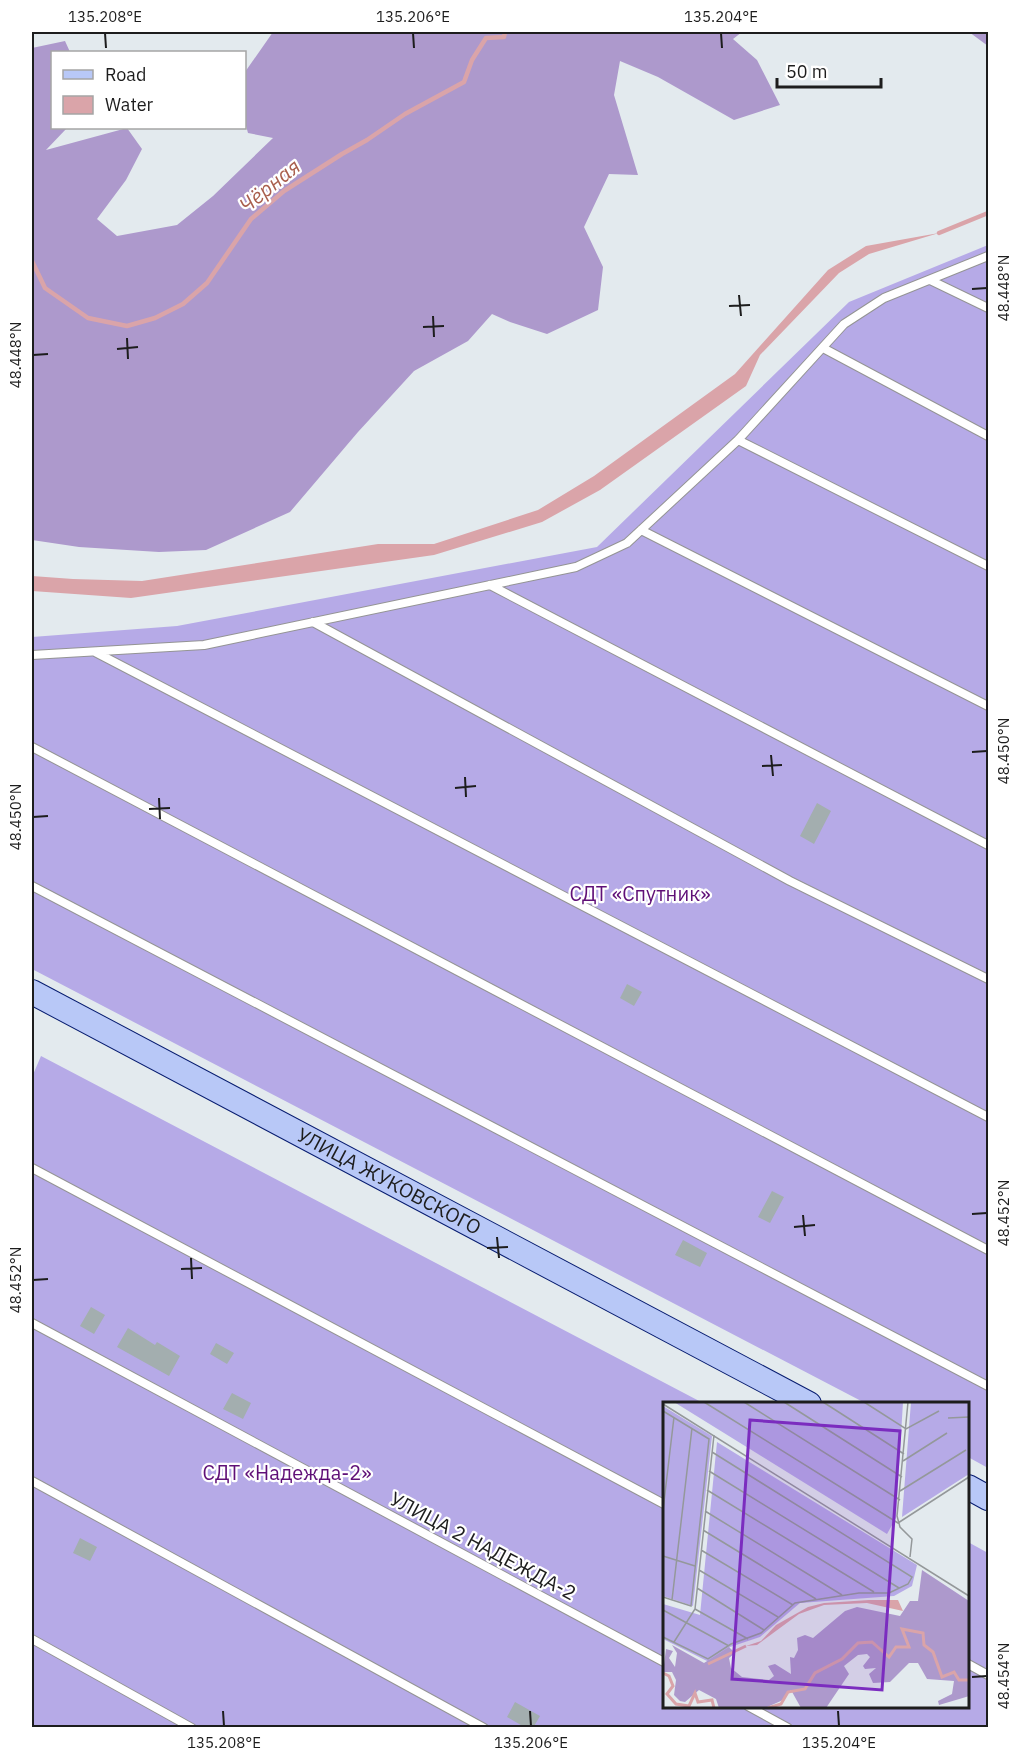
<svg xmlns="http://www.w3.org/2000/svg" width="1020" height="1759" font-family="'IBM Plex Sans',sans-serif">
<rect width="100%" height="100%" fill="#e3eaee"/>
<!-- grass -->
<path fill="#b6aae7" d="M988,245V1468L968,1457V1404L865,1403L32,969V637L177,626L597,547L849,302Z
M41,1056L703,1403L664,1404V1706H968V1542L988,1553V1727L32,1728V1077Z"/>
<!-- forest -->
<path fill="#ad99cc" d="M273,32H742L733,39L757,60L780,105L734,120L658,77L620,61L614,95L638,175L609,174L584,227L603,267L598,310L547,334L510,322L492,314L468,341L414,371L358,432L290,512L206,550L159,552L79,547L32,540V48L65,41L70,52H52V128H67L46,150L127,128L142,149L126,180L97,219L117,236L177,225L213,196L273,138L248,133L245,122V72Z
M969,32H988V46Z"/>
<!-- water -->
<path fill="#daa4a9" d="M939,233L869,254L839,273L760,355L746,386L600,490L542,522L434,555L131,598L32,591V576L73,579L142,581L378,544H434L538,510L594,476L735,374L828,270L866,246Z"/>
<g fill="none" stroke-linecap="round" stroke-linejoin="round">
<!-- stream -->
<path stroke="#daa4a9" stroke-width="4.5" d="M939,233L988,213
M32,261L45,288L88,318L127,326L155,318L183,304L207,283L251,219L284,191L342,154L367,140L405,114L464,82L472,60L486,38L504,37L505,32"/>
</g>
<!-- building -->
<path fill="#a3aeaf" d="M817,803L831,811L814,844L800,836Z
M627,984L642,992L634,1006L620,998Z
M772,1191L784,1197L770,1223L758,1217Z
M683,1240L707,1253L700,1267L675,1255Z
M91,1307L105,1315L94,1334L80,1326Z
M128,1328L155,1345L157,1342L180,1356L169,1376L117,1347Z
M216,1343L234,1353L227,1364L210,1354Z
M232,1393L251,1403L243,1419L223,1409Z
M80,1538L97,1547L90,1561L73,1553Z
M515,1702L540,1716L533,1728H526L507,1717Z"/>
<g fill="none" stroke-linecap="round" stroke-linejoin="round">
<defs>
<path id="service" d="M930,280L988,308
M823,348L988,436
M738,440L988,566
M641,530L988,706
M490,585L988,845
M313,622L790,881L988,979
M95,652L988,1117
M32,655L204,645L576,567L627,543L738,440L844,324L884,298L988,256
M32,747L988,1250
M32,886L988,1386
M32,1168L664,1504
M32,1323L664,1662
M32,1481L484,1728
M32,1639L192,1728
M968,1664L988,1675
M748,1706L788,1728"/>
<g id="secondary">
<path id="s1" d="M32,992L809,1404"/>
<path d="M968,1487L988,1498"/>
</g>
</defs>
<!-- service casing -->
<use href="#service" stroke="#949494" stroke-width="10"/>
<!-- secondary casing -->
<use href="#secondary" stroke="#081d70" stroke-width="26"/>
<!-- service -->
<use href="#service" stroke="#fff" stroke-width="8"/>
<!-- secondary -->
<use href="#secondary" stroke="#b8c8f7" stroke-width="24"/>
</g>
<!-- ticks -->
<path fill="none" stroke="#1d1d1d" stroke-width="2" d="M105,33L106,48M413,33L414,48M721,33L722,48M972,289L987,288M739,295L741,316M729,306L750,305M433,316L434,337M423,327L444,326M127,338L128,359M117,349L138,347M33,355L48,354M972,752L987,751M771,755L773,776M762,766L782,765M465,777L466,797M455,788L476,786M159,798L160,819M149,809L170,808M33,817L48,816M972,1214L987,1213M803,1215L805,1236M794,1227L815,1225M497,1237L499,1258M487,1248L508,1247M191,1258L192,1279M181,1269L202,1268M33,1280L48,1279M972,1677L987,1676M223,1711L224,1726M530,1711L531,1726M838,1711L839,1726"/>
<g text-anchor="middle" stroke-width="4.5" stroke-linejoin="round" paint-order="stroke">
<!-- park labels -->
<g font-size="20" fill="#5f0f77" stroke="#fff">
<text x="640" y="901">СДТ «Спутник»</text>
<text x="287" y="1480">СДТ «Надежда-2»</text>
</g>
<!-- street labels -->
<g font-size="20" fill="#1d1d1d" stroke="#fff">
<text dy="7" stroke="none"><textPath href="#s1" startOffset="404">УЛИЦА ЖУКОВСКОГО</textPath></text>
<text transform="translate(483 1546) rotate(28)" y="7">УЛИЦА 2 НАДЕЖДА-2</text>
</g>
<!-- water labels -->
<g font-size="21" font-style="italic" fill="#a95e4d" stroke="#fff">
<text transform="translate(270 186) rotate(-39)" y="7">Чёрная</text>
</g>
</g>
<!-- overview -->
<g transform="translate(663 1402)">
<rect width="306" height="306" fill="#e3eaee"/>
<path d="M11,0H240L233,116L224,132ZM248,0H306V72L239,115ZM0,4L49,34L30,204L0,194ZM54,40L254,163L249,184L231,194L137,201L97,235L67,245L46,260L0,237V202L37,213Z" fill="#b6aae7"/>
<path d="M259,168L306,199V294L303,295L276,303L275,299L289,292L291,279L264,277L255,261H246L227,280L210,281L206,272L213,266L202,267L200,264L207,255L204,252L195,253L181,264L186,272L163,306H138L128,288L120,298L102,306H56L53,297L36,288L22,300L17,299L11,293L13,278L9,270H0L3,247L10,249L6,256L12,265L14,251L9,243L41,261L66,245L72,251L66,256L68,266L79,275L106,278L111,274L105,264L112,262L128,272L127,255L131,256L135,248L134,236L142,233L150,236L182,209L194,205L237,214L247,199H255Z" fill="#ad99cc"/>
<path d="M206,198H235L240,209L204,201L161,203L136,212L94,243L83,244L98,239L113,223L145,205L161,201Z" fill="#daa4a9"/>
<path fill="none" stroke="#daa4a9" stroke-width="3" d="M45,262L83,244M0,271L6,274L10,284L4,292L13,302L26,304L32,291L35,300L49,298L51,306M105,306L118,302L125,290L142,287L152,271L179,257L195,241L209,240L226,255L233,245H246L239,227L260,231L261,243L270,250L279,275L291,270L296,278H306"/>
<path fill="none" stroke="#94989a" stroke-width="1.5" d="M41,0L235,121L306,75M81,0L237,98M121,0L239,75M160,0L241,52M201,0L243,27L276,9M245,0L234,114L237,125L249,137L247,155M0,2L306,194M0,9L46,37L28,204L0,195M285,16L306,15M240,59L284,31M46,69L236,186M44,88L211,190M237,89L303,48M0,108L11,15M42,109L179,193M40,128L153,197M38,148L130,203M0,154L32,164M36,168L115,215M34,186L101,228M9,198L29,26M32,207L85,237M0,208L66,244M0,235L45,257L68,242L98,231L132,201L196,191H226L245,182L249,175L49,50M11,240L32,207L51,33"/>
<path fill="#7b2cbf" fill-opacity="0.15" stroke="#7b2cbf" stroke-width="3" d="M87,18L237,29L219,288L69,277Z"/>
<rect width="306" height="306" fill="none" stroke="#1d1d1d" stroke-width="3"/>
</g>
<!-- border -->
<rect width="1020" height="1759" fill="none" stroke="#ffffff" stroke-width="66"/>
<!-- legend -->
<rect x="51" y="51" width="195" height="78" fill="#ffffff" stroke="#a5a5a5" stroke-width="1.5"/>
<rect x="63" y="70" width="30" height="9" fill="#b8c8f7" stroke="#a5a5a5" stroke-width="1.5"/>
<text x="105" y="81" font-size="18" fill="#1d1d1d">Road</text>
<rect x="63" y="96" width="30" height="18" fill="#daa4a9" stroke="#a5a5a5" stroke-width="1.5"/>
<text x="105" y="111" font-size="18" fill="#1d1d1d">Water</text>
<!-- scale -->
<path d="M777 78v9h104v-9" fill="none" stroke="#1d1d1d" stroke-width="3"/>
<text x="786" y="78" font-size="18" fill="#1d1d1d" stroke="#ffffff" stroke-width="4.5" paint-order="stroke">50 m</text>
<rect x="33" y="33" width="954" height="1693" fill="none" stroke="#1d1d1d" stroke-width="2"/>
<g font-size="15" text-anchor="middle" fill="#1d1d1d">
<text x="105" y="22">135.208°E</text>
<text x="413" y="22">135.206°E</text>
<text x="721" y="22">135.204°E</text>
<text transform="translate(1004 288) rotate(-90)" y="5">48.448°N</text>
<text transform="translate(16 355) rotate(-90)" y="5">48.448°N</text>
<text transform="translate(1004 751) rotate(-90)" y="5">48.450°N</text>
<text transform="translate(16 817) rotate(-90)" y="5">48.450°N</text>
<text transform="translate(1004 1213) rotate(-90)" y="5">48.452°N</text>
<text transform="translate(16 1280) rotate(-90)" y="5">48.452°N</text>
<text transform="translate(1004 1676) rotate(-90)" y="5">48.454°N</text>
<text x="224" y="1748">135.208°E</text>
<text x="531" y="1748">135.206°E</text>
<text x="839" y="1748">135.204°E</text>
</g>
</svg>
